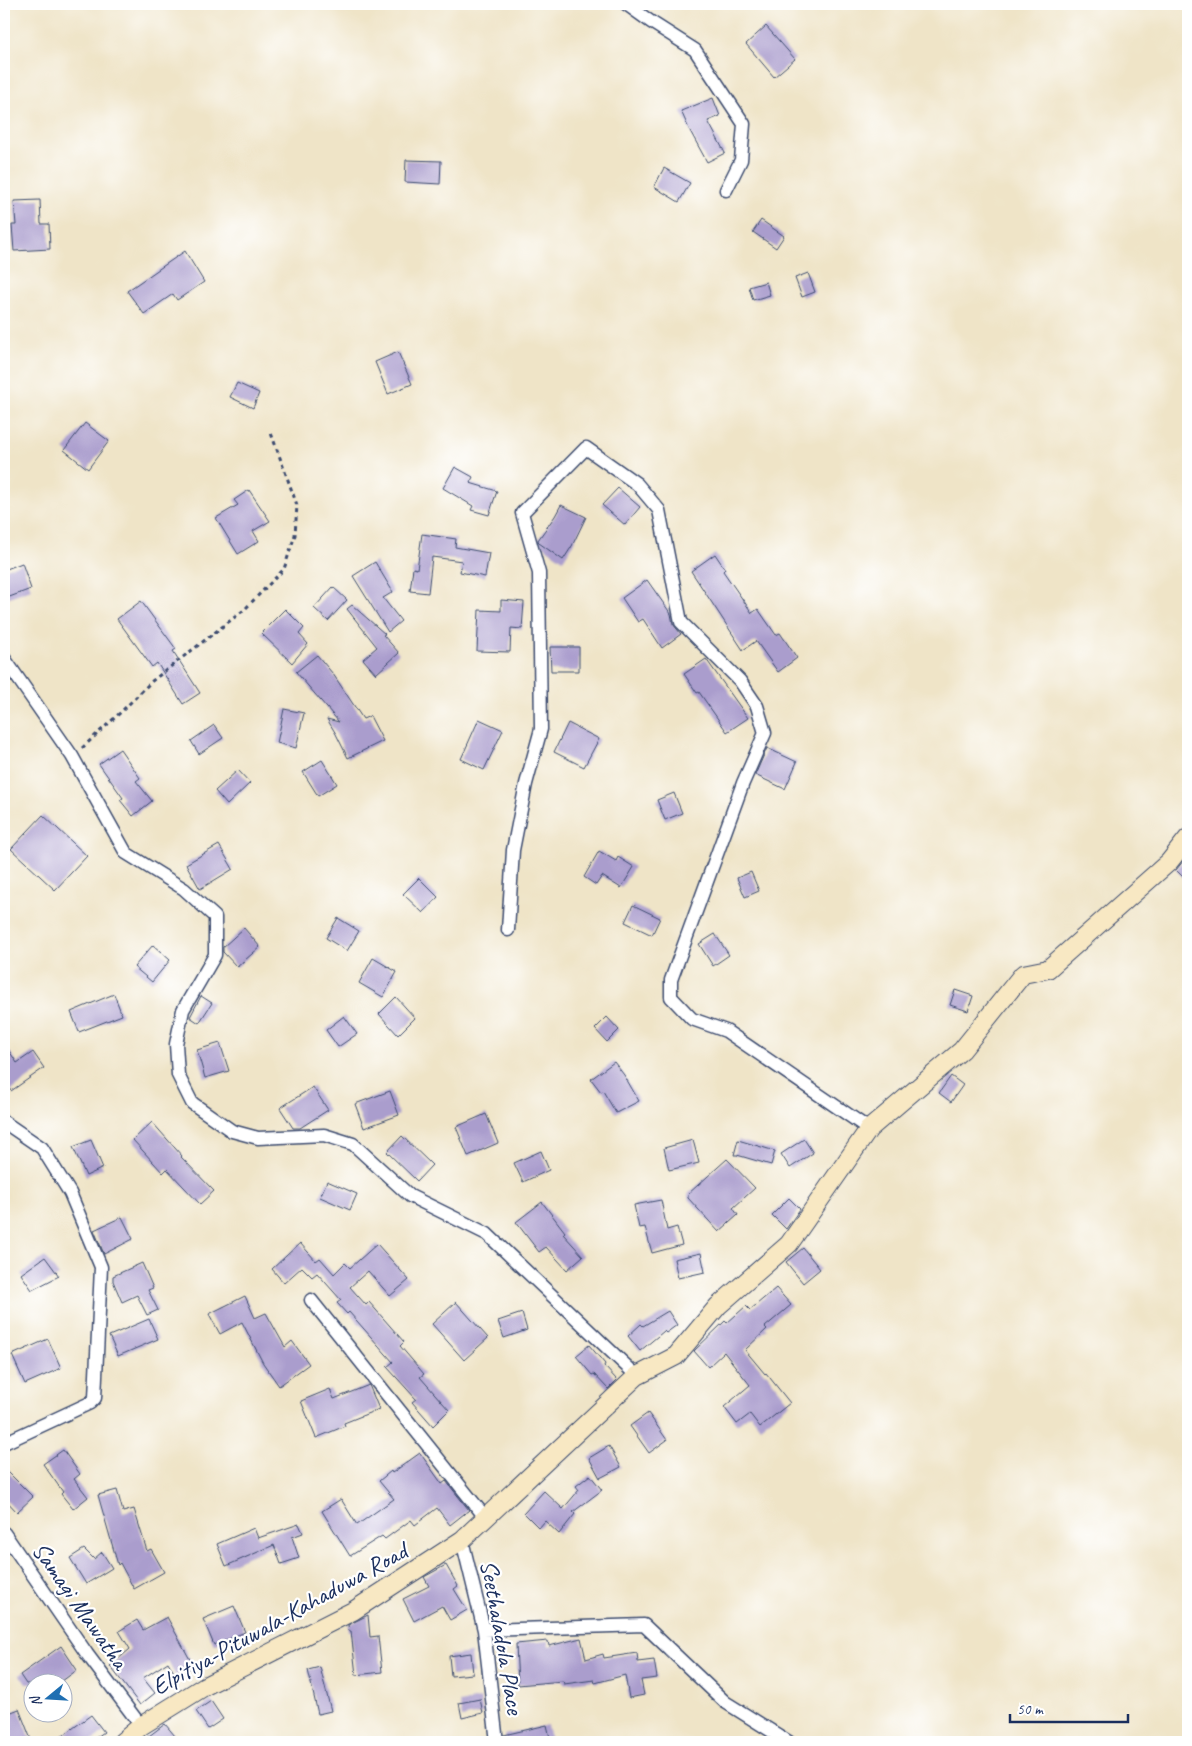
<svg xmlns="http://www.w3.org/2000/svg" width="1192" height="1746" font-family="Caveat,sans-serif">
<rect width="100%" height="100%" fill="#fff"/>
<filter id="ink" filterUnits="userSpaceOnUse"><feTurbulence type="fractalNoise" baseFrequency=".02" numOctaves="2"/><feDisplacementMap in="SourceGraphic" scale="10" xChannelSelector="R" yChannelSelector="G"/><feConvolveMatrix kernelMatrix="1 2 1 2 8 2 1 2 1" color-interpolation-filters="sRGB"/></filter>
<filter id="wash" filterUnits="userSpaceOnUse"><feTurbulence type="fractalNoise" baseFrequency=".0096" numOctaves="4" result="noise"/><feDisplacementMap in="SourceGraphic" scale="20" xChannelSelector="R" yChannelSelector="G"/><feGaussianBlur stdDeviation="1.12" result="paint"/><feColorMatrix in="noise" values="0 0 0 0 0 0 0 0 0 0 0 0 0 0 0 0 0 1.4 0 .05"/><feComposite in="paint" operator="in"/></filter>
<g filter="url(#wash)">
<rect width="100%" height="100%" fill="#efe4c7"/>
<g id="blocks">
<!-- building -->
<path fill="#aa9dcd" d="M766,26L795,59L774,77L746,44Z
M713,98L720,116L708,121L725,153L707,162L689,129L681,111Z
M406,160L441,161L440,184L405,182Z
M664,168L690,183L679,202L654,187Z
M40,200L41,224H49L50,249L14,251L12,225H16L14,201Z
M761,220L784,236L776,248L753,232Z
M185,251L204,282L177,300L173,294L144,314L127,291Z
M808,273L815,292L802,297L795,278Z
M766,282L770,295L753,300L749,287Z
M398,352L412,384L388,394L375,362Z
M237,383L259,393L253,408L230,397Z
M85,423L109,441L88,469L64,450Z
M455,467L473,477L470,483L497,491L489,515L471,510L473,506L443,488Z
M618,488L640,507L625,525L602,505Z
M249,490L270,521L253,531L259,541L238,554L216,518L238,505L234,500Z
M561,505L586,517L572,546L563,560L539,543L538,540L555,516Z
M422,534L456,539L455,547L489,553L485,577L460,572L462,561L432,557L428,593L410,591L413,568L417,569Z
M715,554L725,569L723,571L752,613L758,609L776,635L780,633L797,658L778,672L756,641L743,650L691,571Z
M375,562L393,592L383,598L401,621L388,632L353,576Z
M22,563L31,589L4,599V570Z
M647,580L671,614L673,624L681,634L662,648L643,619L638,622L622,598Z
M333,587L347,600L328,621L314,608Z
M501,600L524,602L522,629L511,628L510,652L477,651L479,610L501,611Z
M141,601L176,649L173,651L200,693L183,704L157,663L152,667L117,619Z
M352,605L385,634L383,635L399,653L376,674L363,659L377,647L347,609Z
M285,609L304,628L299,634L308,644L292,663L261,633Z
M550,647H579V671H551Z
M317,655L333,674L363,719L370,716L383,741L348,758L336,734L327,719L339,722L296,672Z
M706,659L748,718L727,732L699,692L697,693L684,674Z
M284,709L304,713L296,748L277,743Z
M479,719L503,730L484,770L461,759Z
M568,723L599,739L584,767L554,752Z
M214,725L223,738L199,754L191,741Z
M767,748L797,762L785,789L755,775Z
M120,749L140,778L136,781L152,801L133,816L120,800L123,798L99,764Z
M322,760L337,784L318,796L303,772Z
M238,770L250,783L227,805L215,791Z
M674,793L682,813L665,820L657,800Z
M43,815L87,856L55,890L11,849Z
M219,845L233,869L200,889L186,864Z
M599,851L616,861L618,857L634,867L621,888L602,876L596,885L584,877Z
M1188,855V882L1176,870Z
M751,872L759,891L745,897L737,878Z
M419,878L438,897L423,913L403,894Z
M633,905L660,918L652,935L625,922Z
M338,918L359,931L347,951L326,938Z
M244,928L260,947L237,967L223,952V947Z
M715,934L729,955L713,966L699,944Z
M153,945L170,960L152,982L134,967Z
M373,958L397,972L383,997L359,983Z
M955,990L973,996L968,1011L950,1005Z
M114,994L122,1015L79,1032L71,1012Z
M201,996L212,1003L199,1023L190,1017Z
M396,997L415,1018L398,1035L379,1014Z
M344,1016L357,1034L338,1047L326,1030Z
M607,1017L619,1030L607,1042L595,1029Z
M4,1043L17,1063L33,1052L44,1068L11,1091L4,1080Z
M220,1043L229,1071L205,1078L197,1050Z
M614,1062L624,1075L639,1101L616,1113L603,1091L601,1092L591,1079Z
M951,1076L963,1085L951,1102L939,1093Z
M313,1087L328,1110L300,1128H293L280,1108Z
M390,1091L399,1115L364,1128L355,1104Z
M486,1114L498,1143L468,1156L456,1127Z
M152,1122L182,1156L181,1157L214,1191L200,1204L167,1169L163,1173L133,1140Z
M402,1136L432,1165L417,1181L387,1152Z
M804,1139L813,1153L790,1168L781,1154Z
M91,1140L103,1168L86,1176L73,1147Z
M693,1140L699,1163L669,1170L664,1148Z
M738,1140L775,1151L771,1165L737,1155H734Z
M541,1151L549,1170L523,1182L514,1163Z
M727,1159L755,1188L733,1208L738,1215L719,1232L688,1198V1194Z
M327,1181L357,1194L350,1210L320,1197Z
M789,1198L800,1209L786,1229L772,1215Z
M661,1200L667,1230L677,1227L682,1245L652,1253L645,1227L639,1228L634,1205Z
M542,1202L565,1232L563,1234L583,1256L567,1270L546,1247L539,1252L516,1222Z
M122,1217L133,1239L104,1254L94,1230Z
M300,1243L316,1261L320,1258L334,1274L345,1263L350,1268L377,1244L409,1280L390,1296L368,1271L350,1287L366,1305L369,1302L404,1342L400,1346L424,1374L420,1377L449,1410L433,1426L412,1402L416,1399L387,1367L393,1362L349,1312L347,1314L337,1303L341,1300L317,1273L312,1277L302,1267L284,1283L272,1269Z
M803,1248L820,1269L803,1283L786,1262Z
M701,1253L705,1272L678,1278L674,1259Z
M45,1257L59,1276L32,1290L21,1274Z
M142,1263L153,1288L148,1290L158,1310L147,1315L137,1295L122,1302L113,1281V1276Z
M776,1288L791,1305L765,1327L767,1329L745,1350L765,1374L766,1373L790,1403L760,1427L750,1414L737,1424L724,1407L750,1385L724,1352L708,1367L694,1351L725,1321L727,1323L746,1306L750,1310Z
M245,1296L255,1318L266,1313L285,1347L292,1341L309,1364L279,1386L263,1363L242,1322L220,1334L209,1314Z
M456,1302L488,1338L464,1360L432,1324Z
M668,1311L677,1325L666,1333L664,1331L640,1351L628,1336L641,1324L643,1326Z
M522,1313L527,1330L504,1338L498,1321Z
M149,1319L158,1339L118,1356L109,1336Z
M48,1339L61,1368L25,1384L12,1355Z
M589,1345L605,1364L604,1366L617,1380L608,1389L594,1374L592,1375L576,1356Z
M369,1385L379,1409L344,1423L345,1426L316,1438L301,1401L330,1389L334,1399Z
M648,1413L667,1440L649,1453L630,1426Z
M609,1446L621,1467L600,1478L589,1458Z
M63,1450L80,1474L74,1479L88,1497L73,1509L61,1494L63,1492L43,1464Z
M420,1453L442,1484L446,1481L469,1510L450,1525L437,1508L415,1525L411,1520L385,1539L382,1536L350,1556L322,1511L341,1499L357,1525L394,1499L379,1481L391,1471L392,1473Z
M4,1468L33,1497L17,1512L4,1498Z
M590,1475L602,1490L573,1512L575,1514L559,1534L545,1521L539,1528L524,1513L544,1491L563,1509L579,1490L576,1486Z
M117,1490L123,1512L134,1509L147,1551L151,1549L164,1572L134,1589L120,1563L118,1565L98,1495Z
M299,1524L303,1533L292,1537L299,1558L281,1564L274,1545L226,1566L217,1544L254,1528L258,1538Z
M84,1549L94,1559L102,1552L112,1568L86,1584L70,1558Z
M446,1565L458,1586L454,1589L467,1610L450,1620L442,1606L414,1621L403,1599L429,1586L424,1577Z
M234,1606L245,1632L214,1645L203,1619Z
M368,1615L370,1637L378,1636L382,1672L356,1675L351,1631H349L348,1625Z
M167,1617L194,1667L176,1676L168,1662L143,1678L155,1693L140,1705L110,1666L130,1649L119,1631L137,1620L143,1630Z
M581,1638L586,1659L603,1654L604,1658L637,1653L638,1662L654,1660L657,1678L641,1680L644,1695L629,1698L625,1675L595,1683L594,1680L564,1684L563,1681L518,1685L516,1644L548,1641L549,1646Z
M61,1646L77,1670L58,1684H26L20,1675Z
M471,1653L473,1674L451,1676L449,1656Z
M320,1667L331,1711L318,1714L308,1670Z
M480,1699L483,1713L462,1718L459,1703Z
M211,1701L223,1719L208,1729L196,1711Z
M19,1709L32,1742H4V1715Z
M91,1715L104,1732L90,1742H54Z
M165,1724L180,1742H141Z
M547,1725L551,1742H505L504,1735Z"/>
</g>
</g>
<g filter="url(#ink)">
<use href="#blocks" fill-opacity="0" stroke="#3b4a6e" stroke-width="1"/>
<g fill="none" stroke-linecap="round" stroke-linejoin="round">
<defs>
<path id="street" d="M626,4L651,22L695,50L744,124L741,160L726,190
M4,658L72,756L126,853L184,889L215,917V955L183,1010L176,1044L178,1075L192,1103L232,1131L258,1138L324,1135L353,1144L410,1196L487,1234L637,1376
M508,930L513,850L526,784L541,729L539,573L522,513L586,448L637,484L659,510L681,622L740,681L757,706L765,733L743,783L671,980V997L692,1019L726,1031L869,1129
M4,1122L42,1148L70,1193L101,1267L95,1398L90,1403L4,1443
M311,1300L485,1517
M4,1533L87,1654L141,1726
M462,1540L484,1630L497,1742
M484,1630L644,1625L725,1702L789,1742"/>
<path id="secondary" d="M122,1742L141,1726L205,1686L353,1611L462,1540L637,1376L676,1356L718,1306L789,1244L869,1129L962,1050L1023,974L1048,969L1169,862L1188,838"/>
</defs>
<!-- street casing -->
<use href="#street" stroke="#3b4a6e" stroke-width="15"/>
<!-- secondary casing -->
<use href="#secondary" stroke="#3b4a6e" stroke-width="20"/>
<!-- path -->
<path stroke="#3b4a6e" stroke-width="3" stroke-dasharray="4 4" stroke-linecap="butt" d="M82,748L121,712L152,681L244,610L284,569L295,535L297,505L271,433"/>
<!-- street -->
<use href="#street" stroke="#fff" stroke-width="12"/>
<!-- secondary -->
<use href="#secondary" stroke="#f8e8c3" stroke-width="18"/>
</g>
</g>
<g text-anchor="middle" stroke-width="4.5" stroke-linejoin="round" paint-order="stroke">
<!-- street labels -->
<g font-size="25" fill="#1b2f5e" stroke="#fff">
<text transform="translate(81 1605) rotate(55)" y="9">Samagi Mawatha</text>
<text transform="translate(279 1618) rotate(-29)" y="9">Elpitiya-Pituwala-Kahaduwa Road</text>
<text transform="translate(503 1637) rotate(80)" y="9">Seethaladola Place</text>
</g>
</g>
<!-- margin -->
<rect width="1192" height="1746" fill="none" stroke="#fff" stroke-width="20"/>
<!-- north arrow -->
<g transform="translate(48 1698) rotate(252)"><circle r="24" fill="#ffffff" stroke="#a4acbf"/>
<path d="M0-4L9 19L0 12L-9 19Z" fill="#1f6fb2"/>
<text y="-8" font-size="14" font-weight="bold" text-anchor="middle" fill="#1b2f5e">N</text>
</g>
<!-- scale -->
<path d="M1010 1714v8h118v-8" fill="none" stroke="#1b2f5e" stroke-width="2.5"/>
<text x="1017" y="1714" font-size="15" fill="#1b2f5e" stroke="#ffffff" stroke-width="4" paint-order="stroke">50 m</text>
</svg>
